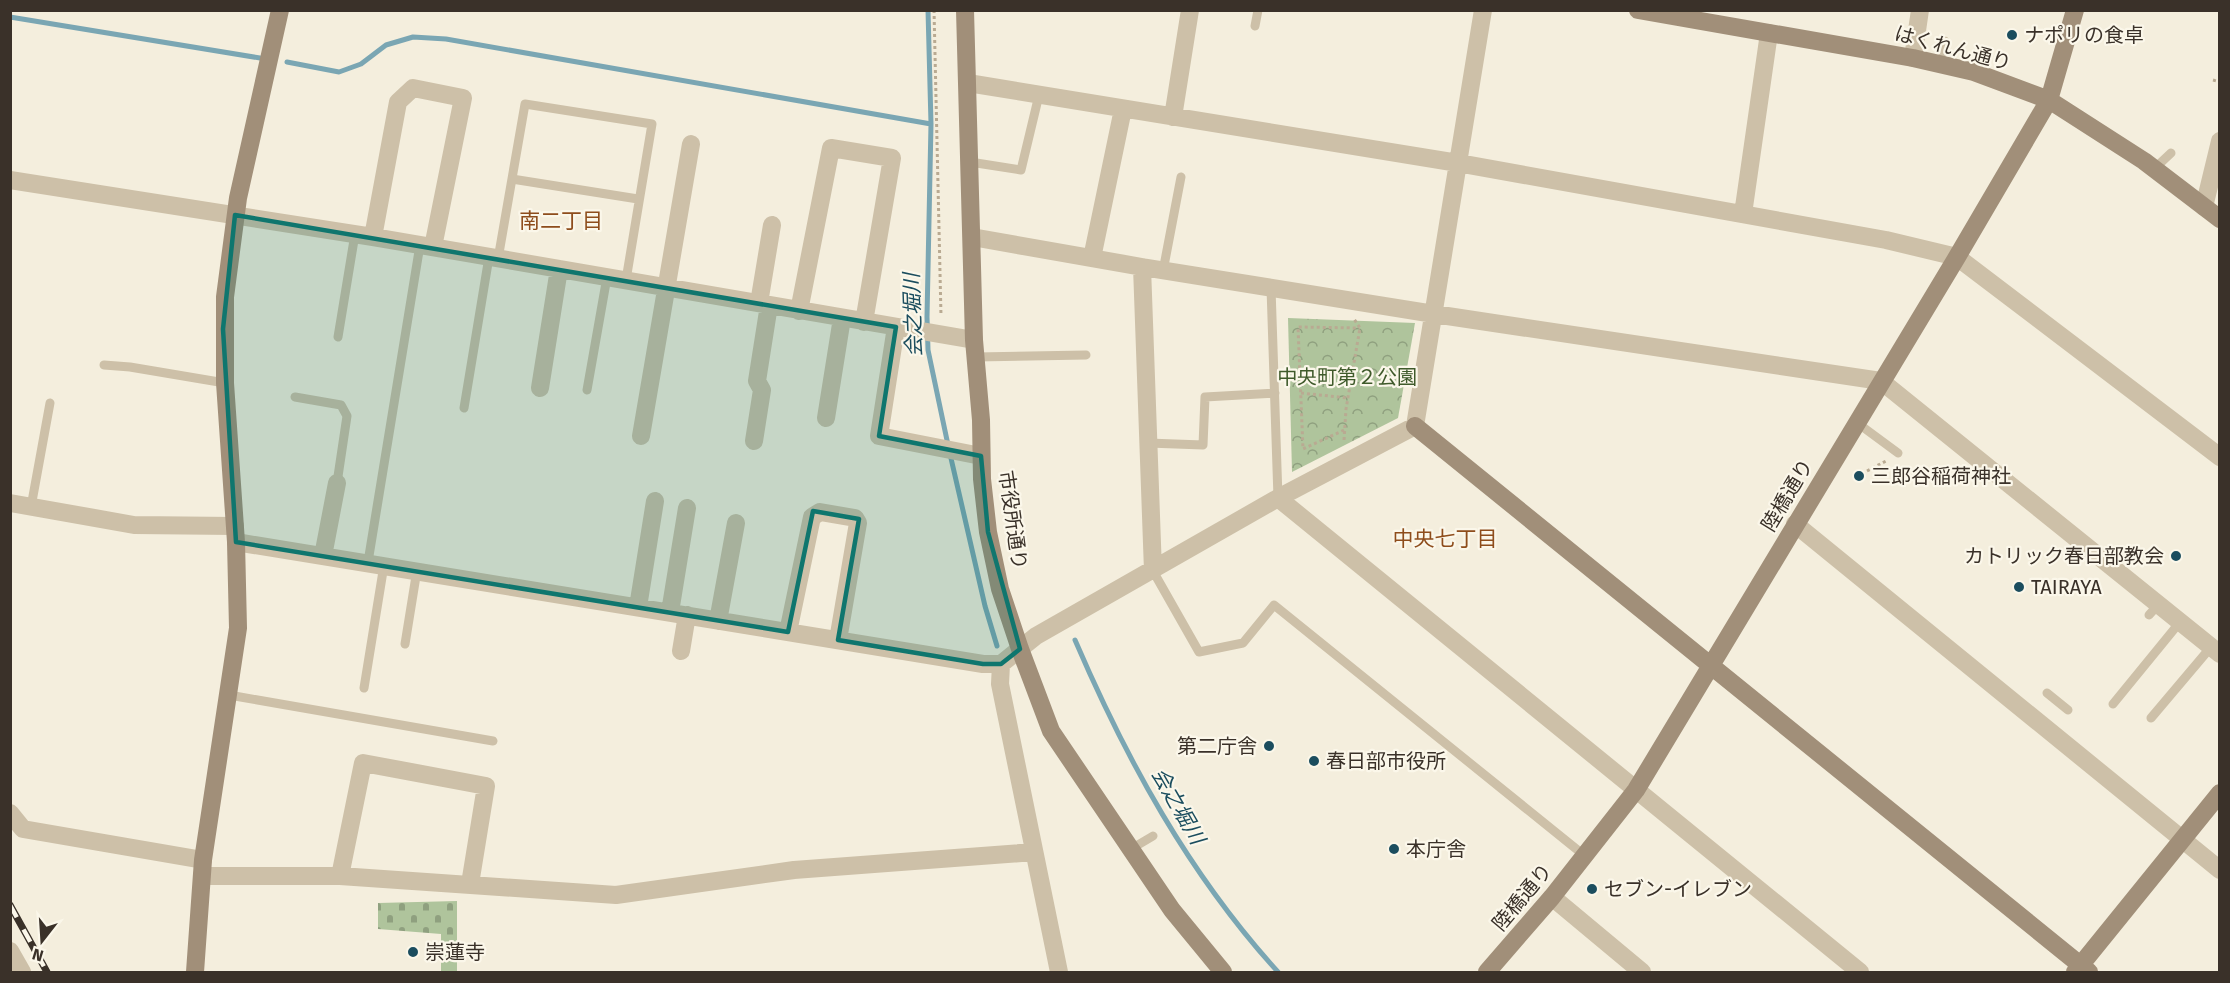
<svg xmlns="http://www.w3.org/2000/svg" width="2230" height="983" font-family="'Fira Sans','Noto Sans JP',sans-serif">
<defs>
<pattern id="cemetery-stones" width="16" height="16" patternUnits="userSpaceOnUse" patternTransform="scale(1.5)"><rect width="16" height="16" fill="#afc49c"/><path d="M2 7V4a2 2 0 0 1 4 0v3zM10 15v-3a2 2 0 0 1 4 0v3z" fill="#8fa07f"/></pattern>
<pattern id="park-crowns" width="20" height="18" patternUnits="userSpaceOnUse" patternTransform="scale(1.5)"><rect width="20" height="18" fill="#afc49c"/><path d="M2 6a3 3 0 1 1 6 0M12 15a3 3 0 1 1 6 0" fill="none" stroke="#8fa07f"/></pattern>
</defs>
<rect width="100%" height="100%" fill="#f4eedd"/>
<!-- cemetery -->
<path fill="url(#cemetery-stones)" d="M457,901V972H441V934L378,929V903Z"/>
<!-- park -->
<path fill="url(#park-crowns)" d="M1288,318L1415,323L1398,418L1292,472Z"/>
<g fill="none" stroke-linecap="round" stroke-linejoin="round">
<!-- stream -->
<path stroke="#7aa6b3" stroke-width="5" d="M928,10L931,124L927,317L928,350L948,445
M10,17L266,59
M287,62L339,72L361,64L386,45L413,37L446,39L931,124
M950,454L985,606L997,646
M1075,640C1127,761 1189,874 1278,972"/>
<!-- path -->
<path stroke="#b9aa92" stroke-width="3" stroke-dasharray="3 3" stroke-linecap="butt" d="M934,10L941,316
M2213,80L2220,82
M1301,393L1348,398
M1344,430L1303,449L1298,327L1360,328
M1344,440L1346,409L1360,328L1354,319
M1867,471L1886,461"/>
<!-- lane -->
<path stroke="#cdc0a8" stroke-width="9" d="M1255,26L1258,10
M1939,64L1945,41
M970,162L1021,170L1039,95
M2154,169L2171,153
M512,179L638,199
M498,259L525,104L652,124L626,280
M1163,271L1181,177
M1271,288L1278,498
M338,337L355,234
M976,357L1086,355
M104,365L130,367L225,383
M587,390L607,277
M295,397L341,405L347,416L337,483
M464,408L489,257
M1856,422L1898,453
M1148,443L1203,445L1205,397L1275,393
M31,507L50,403
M368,562L420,245
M1153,571L1199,652L1243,643L1274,605L1585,856
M2149,615L2158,605
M405,644L417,570
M364,688L384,565
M2047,693L2068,710
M229,695L493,741
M2113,704L2180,622
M2151,718L2211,647
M1131,849L1153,836"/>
<!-- street -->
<path stroke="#cdc0a8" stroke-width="18" d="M1913,58L1920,10
M968,83L1458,163L1886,240L1957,257L2220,457
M1173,117L1190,10
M10,180L373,237L974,340
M2204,207L2220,141
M1743,214L1769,33
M373,237L398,102L413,88L463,98L433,247
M972,237L1142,267L1434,314L1881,381L2220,654
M1092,258L1123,109
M1142,267L1153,571
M759,303L772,225
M799,311L831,148L892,158L864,322
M896,327L879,436L981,456
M540,388L559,269
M826,418L842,318
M641,436L691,144
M754,441L762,390L757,381L769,305
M1278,498L1860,972
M10,503L134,525L235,526
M1795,524L2220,870
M236,542L983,664H1001L1036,636L1278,498L1415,426L1483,10
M323,556L337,483
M638,607L655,501
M670,612L687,508
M718,621L736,523
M788,632L812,517L820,512L855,518L858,523L838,640
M681,651L687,615
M1001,664L1000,684L1059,972
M10,813L23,829L203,860
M202,876H340L616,895L794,870L1034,852
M340,876L363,763L486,786L470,884
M1552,897L1642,972
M10,951L22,972"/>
<!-- secondary -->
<path stroke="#a18f79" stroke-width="18" d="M965,10L974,340L981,420L982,479L988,532L1000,589L1020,649L1051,731L1172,910L1223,972
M1638,10L1913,58L1974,72L2049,100L2144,161L2220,219
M1415,426L2089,972
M195,972L203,860L238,628L236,542L225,383V297L238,198L280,10
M1487,972L1552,897L1636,790L1957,257L2049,100L2075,10
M2075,972L2220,793"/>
<defs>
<path id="rail" d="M10,905L47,972"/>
</defs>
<!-- rail casing -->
<use href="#rail" stroke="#3a3129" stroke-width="7"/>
<!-- rail -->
<use href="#rail" stroke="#fbf7ea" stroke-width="4.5" stroke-dasharray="14" stroke-linecap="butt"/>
</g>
<!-- marked area -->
<path fill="#0f766e" fill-opacity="0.2" stroke="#0f766e" stroke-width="4.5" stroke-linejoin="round" d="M235,215L896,327L879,436L981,456L988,532L1020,649L1001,664H983L838,640L859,519L813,511L788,632L236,542L223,329Z"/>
<!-- markers -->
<g fill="#1b4d5e" stroke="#fbf7ea" stroke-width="2">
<circle cx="2012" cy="35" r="6"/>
<circle cx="1859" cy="476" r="6"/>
<circle cx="2176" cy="556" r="6"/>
<circle cx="2019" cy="587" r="6"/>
<circle cx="1269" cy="746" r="6"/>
<circle cx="1314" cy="761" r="6"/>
<circle cx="1394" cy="849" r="6"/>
<circle cx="1592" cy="889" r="6"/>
<circle cx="413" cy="952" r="6"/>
</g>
<g text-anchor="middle" stroke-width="4.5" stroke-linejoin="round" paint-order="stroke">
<!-- poi labels -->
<g font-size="20" fill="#3a3129" stroke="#fbf7ea" text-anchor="start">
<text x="2024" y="42">ナポリの食卓</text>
<text x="1871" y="483">三郎谷稲荷神社</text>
<text x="2164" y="563" text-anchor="end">カトリック春日部教会</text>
<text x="2031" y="594">TAIRAYA</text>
<text x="1257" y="753" text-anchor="end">第二庁舎</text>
<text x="1326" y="768">春日部市役所</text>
<text x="1406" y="856">本庁舎</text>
<text x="1604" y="896">セブン-イレブン</text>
<text x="425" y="959">崇蓮寺</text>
</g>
<!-- street labels -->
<g font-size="20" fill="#3a3129" stroke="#fbf7ea">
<text transform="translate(1953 48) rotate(15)" y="7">はくれん通り</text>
<text transform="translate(1787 495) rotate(-59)" y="7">陸橋通り</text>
<text transform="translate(1013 520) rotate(82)" y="7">市役所通り</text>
<text transform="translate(1522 897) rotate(-50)" y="7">陸橋通り</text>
</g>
<!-- park labels -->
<g font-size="20" fill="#3f5a2b" stroke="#fbf7ea">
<text x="1347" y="384">中央町第２公園</text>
</g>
<!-- neighbourhood labels -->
<g font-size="21" fill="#8e4d1c" stroke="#fbf7ea">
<text x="561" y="228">南二丁目</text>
<text x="1445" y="546">中央七丁目</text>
</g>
<!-- water labels -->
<g font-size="21" font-style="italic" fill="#1b4d5e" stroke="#fbf7ea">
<text transform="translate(913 315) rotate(-92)" y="7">会之堀川</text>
<text transform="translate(1178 806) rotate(60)" y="7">会之堀川</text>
</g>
</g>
<!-- border -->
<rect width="2230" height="983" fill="none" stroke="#3a3129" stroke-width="24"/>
<!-- north arrow -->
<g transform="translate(42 941) rotate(197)" stroke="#fbf7ea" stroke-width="4.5" paint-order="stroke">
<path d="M0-4.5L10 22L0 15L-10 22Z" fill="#3a3129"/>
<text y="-9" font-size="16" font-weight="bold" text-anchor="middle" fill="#3a3129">N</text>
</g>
</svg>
